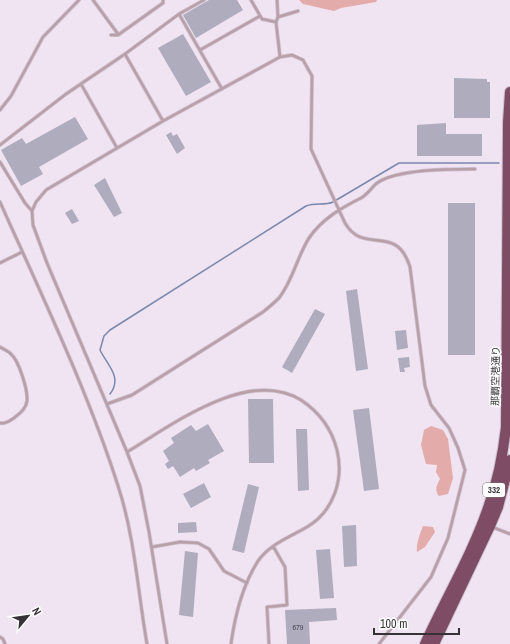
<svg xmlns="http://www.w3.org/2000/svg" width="510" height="644" font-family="'Archivo Narrow','Noto Sans JP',sans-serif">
<rect width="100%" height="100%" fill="#f0e3f2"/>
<!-- green -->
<path fill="#e4abab" d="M299,0H377L376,2L341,8L334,11L303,4Z
M431,426L443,430L448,439L453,478L448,494L439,496C434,490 437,485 440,479L436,472L437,465L426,464L421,445L424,430Z
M423,526L433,527L435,532L425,547L417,552C416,544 420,534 423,526Z"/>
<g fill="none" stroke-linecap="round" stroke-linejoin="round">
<!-- stream -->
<path stroke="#7a88ac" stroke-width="1.5" d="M110,394C123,377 107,365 100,350L104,336L110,330L306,206C316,202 324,206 333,202L399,163H499"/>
</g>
<!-- building -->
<path fill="#aeacbd" d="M209,0H237L243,10L196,38L183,15Z
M183,34L211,82L186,96L158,48Z
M454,78L487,79V82H490V118H454Z
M75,117L88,139L39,167L43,174L21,186L1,150L22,138L26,144Z
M446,123V134H482V156H417V125Z
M171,132L173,136L177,134L185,148L177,154L166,135Z
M105,178L122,213L114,217L94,185Z
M448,203H475V355H448Z
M72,209L79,221L72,224L65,213Z
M357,289L368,369L356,371L346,291Z
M315,309L325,314L292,373L282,367Z
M406,330L408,348L397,350L395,331Z
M409,357L410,367L404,368L405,372H400L398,358Z
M248,399H273L274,463H249Z
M369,408L379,489L364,491L353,410Z
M208,424L224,451L208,460L210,463L196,471L194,468L180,477L173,466L168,469L165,464L169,461L163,451L174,443L171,438L191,425L196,431Z
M296,429H307L309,490L298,491Z
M204,483L211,497L191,508L183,494Z
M248,484L259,487L244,553L232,550Z
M196,522L197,532L178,533V523Z
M356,525L357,566L344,567L342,526Z
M330,549L334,598L320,599L316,550Z
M185,551L198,553L193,617L179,615Z
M336,608L337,620L309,622L310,644H287L285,610Z"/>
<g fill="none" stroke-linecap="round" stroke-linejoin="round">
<defs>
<path id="lane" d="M93,0L118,34
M251,0L262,19L276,22
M277,0L278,17
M179,14L204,0
M111,35H118L163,3V0
M200,50L260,16
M280,57L276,22L278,17L298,11
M81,84L117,148
M0,110L11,96L43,37L79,0
M163,121L125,54L179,14L222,89
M0,145L66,94L125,54
M0,162L25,203L32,211
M0,202C42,296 88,391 119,489C135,539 138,593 147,644
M0,263L22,252
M0,347C3,349 8,351 11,354C19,361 28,390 27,401C26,409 20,413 14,418C9,421 6,424 0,423
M107,404L132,395L263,312C268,308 274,303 279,298C293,280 297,257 309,238C322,219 341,208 361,198C368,194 371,188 377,183C397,169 450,169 475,169
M127,452C172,425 248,367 301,400C319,412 332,430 337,450C344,479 334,511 307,527C290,537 270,544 258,561C242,586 235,615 231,644
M492,527L510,534
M152,547L180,542L198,543L209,549L224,571L247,583
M0,637L3,639L5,644
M167,644L149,532L140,486L127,452L47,263L33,225L32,211L36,202L46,190L163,121L280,57L292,55L303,60L312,76L311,149L345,223C364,256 396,222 410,267L425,386L431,405L449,428L458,448L465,470L448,538L431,577L379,644
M269,644L267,607L287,605L285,567L273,546"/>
<path id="highway" d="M425,644C446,598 473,553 489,505C498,480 503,454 506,427L508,122L510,92
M434,644L490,526L498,507L510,460"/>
</defs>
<!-- lane casing -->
<use href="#lane" stroke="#cbc0cd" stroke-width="4"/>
<!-- highway casing -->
<use href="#highway" stroke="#cbc0cd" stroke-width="12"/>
<!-- lane -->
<use href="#lane" stroke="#b99faa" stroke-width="2.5"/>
<!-- highway -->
<use href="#highway" stroke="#7e4c64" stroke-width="10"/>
</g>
<g text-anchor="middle" stroke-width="3.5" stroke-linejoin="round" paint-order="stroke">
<!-- number labels -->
<g font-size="8" fill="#555059">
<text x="298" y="630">679</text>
</g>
<!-- shield labels -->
<rect fill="#fff" stroke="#737074" stroke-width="1" x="483" y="483" width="22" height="14" rx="3"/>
<g font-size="9" font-weight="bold" fill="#373238">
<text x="494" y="493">332</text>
</g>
<!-- street labels -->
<g font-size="10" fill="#373238" stroke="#fff">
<text transform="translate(495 376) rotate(-89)" y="4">那覇空港通り</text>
</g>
</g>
<!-- north arrow -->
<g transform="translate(28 616) rotate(61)" stroke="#ffffff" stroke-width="3" paint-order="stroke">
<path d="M0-3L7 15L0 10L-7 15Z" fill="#373238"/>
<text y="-6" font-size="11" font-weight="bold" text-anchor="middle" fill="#373238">N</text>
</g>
<!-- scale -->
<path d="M374 628v6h85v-6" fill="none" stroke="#373238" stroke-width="2"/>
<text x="380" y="628" font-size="12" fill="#373238" stroke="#ffffff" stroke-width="3" paint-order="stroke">100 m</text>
</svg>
